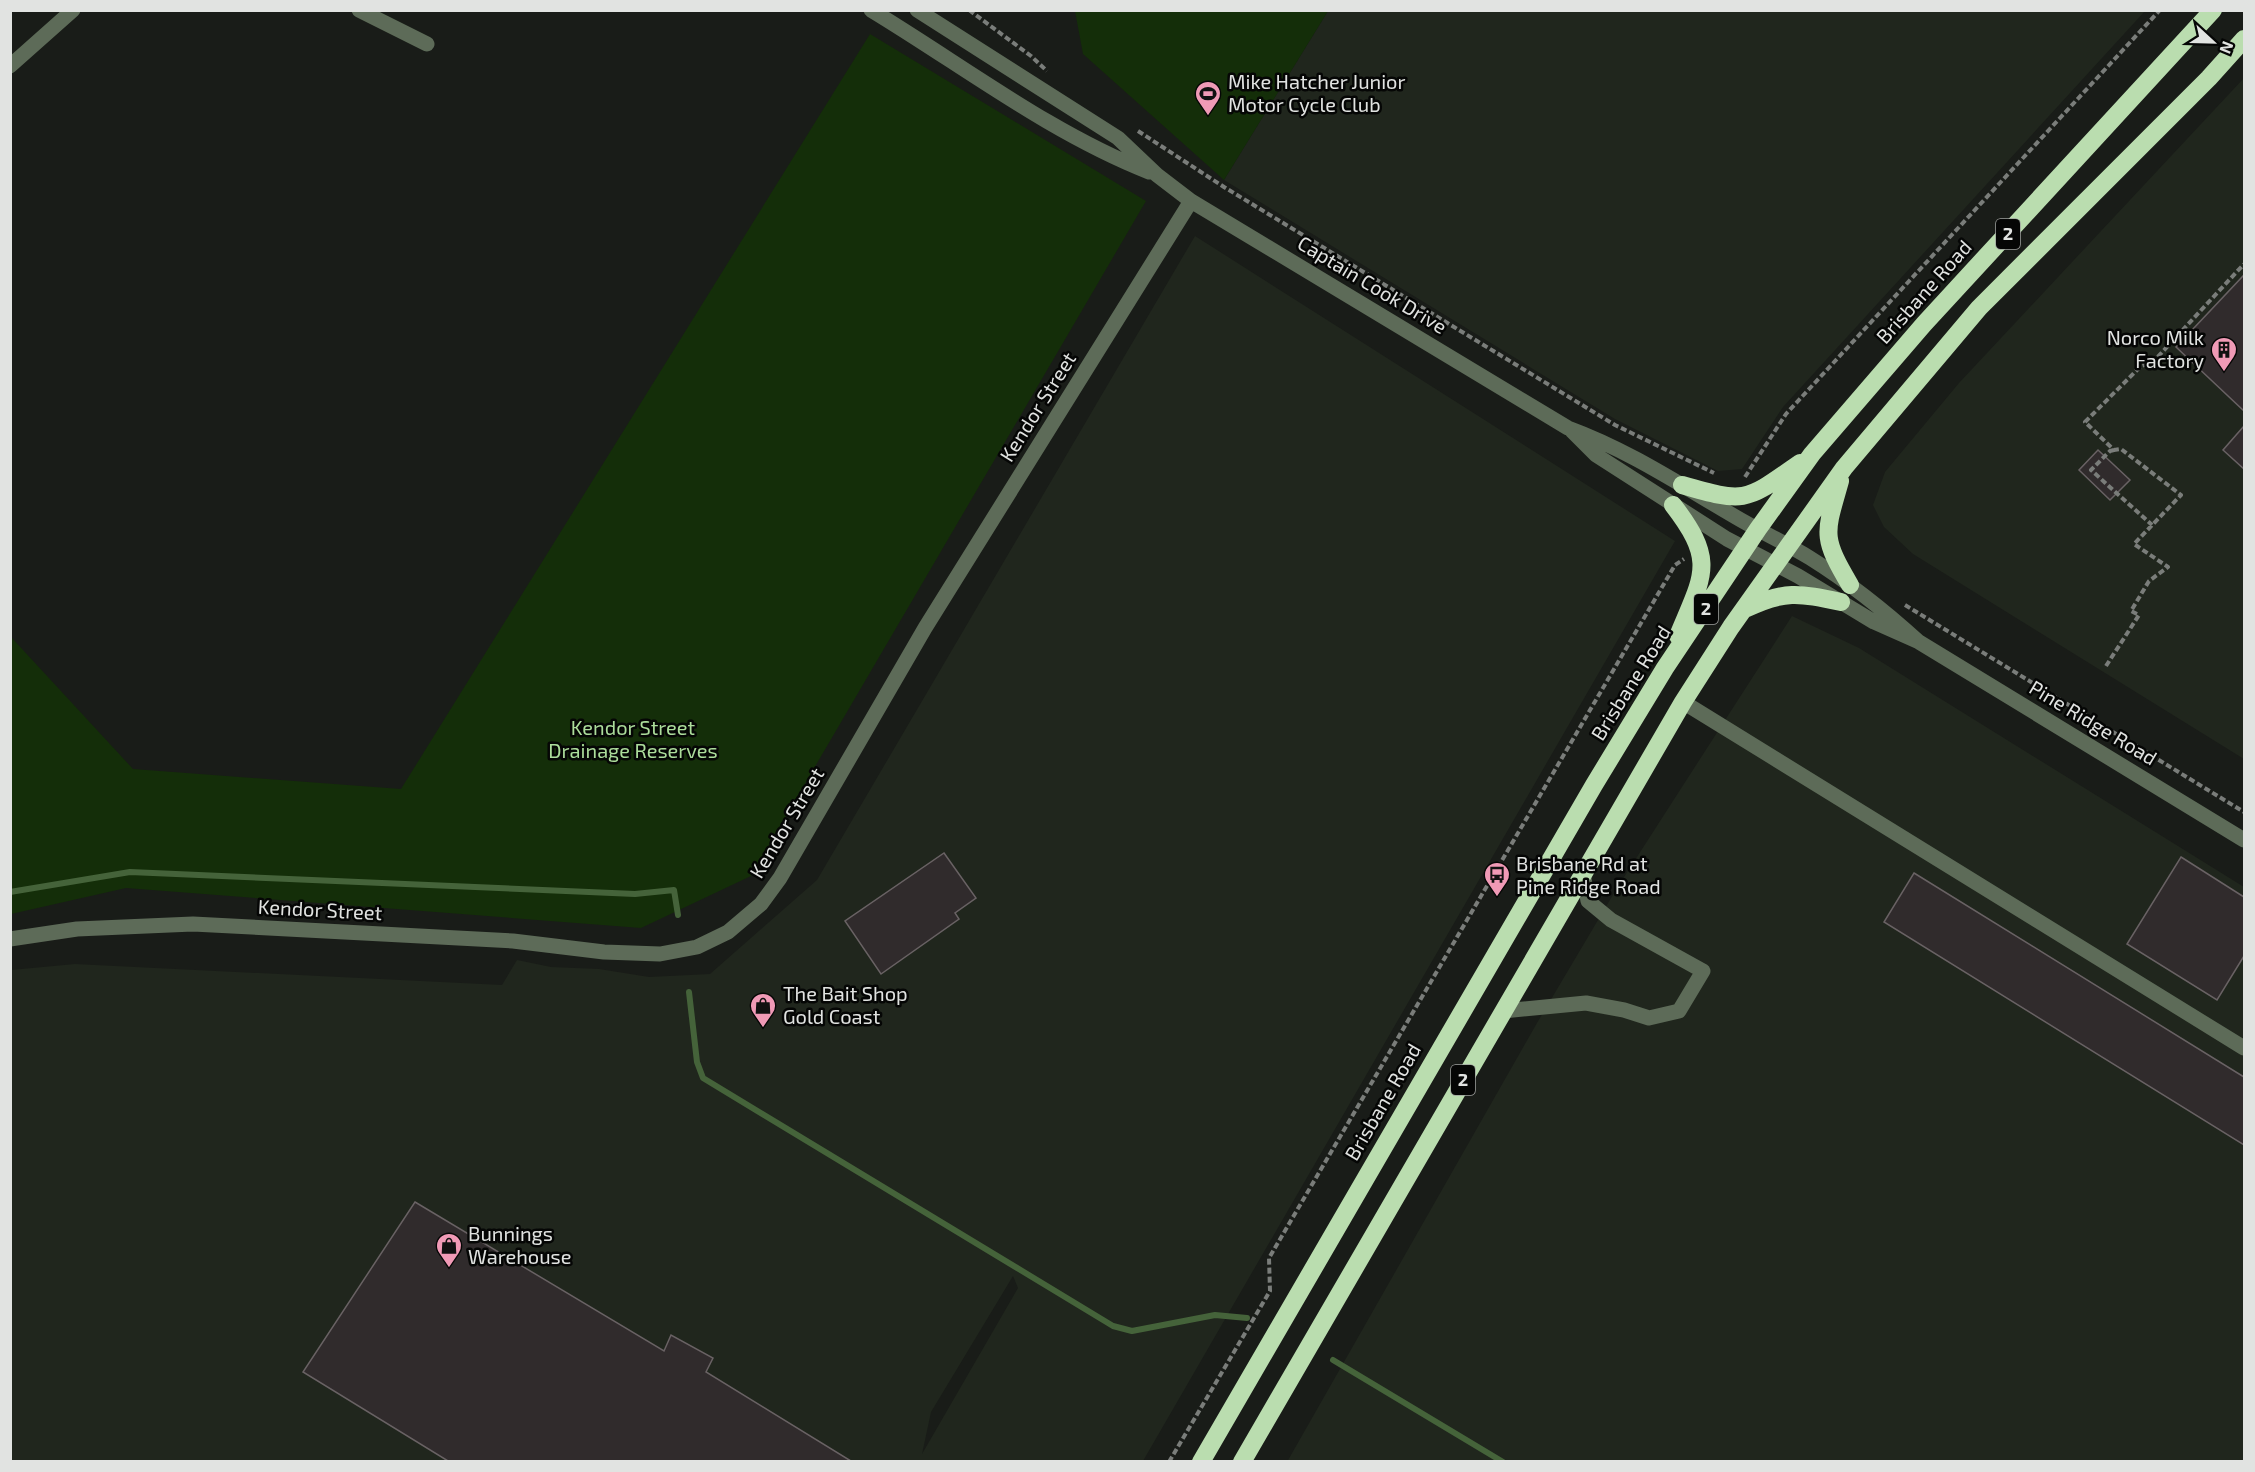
<svg xmlns="http://www.w3.org/2000/svg" width="2255" height="1472" font-family="'Exo 2',sans-serif">
<rect width="100%" height="100%" fill="#191c18"/>
<!-- built -->
<path fill="#20261d" fill-rule="evenodd" d="M1328,11H2145L1783,407L1742,469L1718,471L1615,419L1224,180Z
M2244,78V759L1913,554L1884,527L1873,505L1885,472L1959,383Z
M1195,236L1675,541L1143,1461L11,1462V970L75,964L502,985L517,960L551,967L599,969L649,977L710,974L817,880ZM1013,1276L1018,1288L922,1454L931,1412Z
M1792,616L1859,648L2244,887V1461L1287,1462L1537,1023L1617,888Z"/>
<!-- green -->
<path fill="#142e09" d="M1075,11V10L1328,11L1224,180L1083,54Z
M870,34L1146,201L751,876L641,928L126,888L11,914V637L133,769L401,789Z"/>
<g fill="none" stroke-linecap="round" stroke-linejoin="round">
<!-- stream -->
<path stroke="#45633a" stroke-width="6" d="M10,892L130,872L635,894L674,890L678,915
M689,992L697,1062L703,1078L1113,1326L1132,1331L1215,1315L1247,1318
M1333,1360L1503,1462"/>
</g>
<!-- building -->
<path fill="#302b2c" stroke="#696264" stroke-width="1.5" d="M2244,275V411L2176,347Z
M2244,426V469L2223,450Z
M2098,450L2130,480L2110,500L2079,470Z
M944,853L976,898L955,913L959,919L881,974L845,921Z
M2181,857L2244,897V956L2217,1000L2127,944Z
M1914,873L2244,1077V1145L1884,922Z
M415,1202L664,1351L671,1335L713,1358L706,1372L851,1461H448L303,1372Z"/>
<g fill="none" stroke-linecap="round" stroke-linejoin="round">
<!-- path -->
<path stroke="#7a7d7a" stroke-width="4" stroke-dasharray="6 3" stroke-linecap="butt" d="M969,10L1031,56L1047,71
M1138,131L1224,187L1615,425L1714,473
M2114,450L2110,451L2091,470L2152,525
M1745,477L1786,414L2160,10
M1905,605L2244,812
M2106,666L2139,615L2131,611L2149,581L2168,567L2134,544L2181,495L2121,449L2114,450L2085,422L2141,366L2153,362L2244,264
M1169,1462L1270,1291L1269,1258L1675,565L1684,559"/>
<!-- minor -->
<path stroke="#5d6b58" stroke-width="15" d="M359,10L427,44
M871,10C962,65 1050,133 1149,172
M917,10L1118,138L1157,175L1191,201L1568,428C1628,450 1679,484 1734,516C1759,531 1786,543 1810,558C1850,583 1885,611 1919,642
M10,66L73,10
M1572,431L1596,455L1727,539L1798,576L1874,622L1919,642L2244,840
M1683,702L2244,1048
M10,939L77,929L193,924L513,941L604,952L660,954L697,947L728,932L761,904L780,878L925,628L1191,201
M1503,1011L1586,1003L1624,1010L1649,1018L1679,1011L1703,971L1611,920L1588,901L1583,873"/>
<!-- highway -->
<path stroke="#baddaf" stroke-width="18" d="M1840,481C1825,534 1821,536 1850,585
M1682,485C1747,504 1746,501 1800,463
M1673,505C1717,562 1703,575 1678,636
M1745,609C1784,590 1799,593 1841,602
M1201,1462L1594,785L1665,668L1758,529L1812,454L1924,324L2213,10
M1242,1462L1683,702L1731,627L1844,468L1979,308L2209,78L2244,39"/>
</g>
<!-- icons -->
<defs>
<symbol id="stadium-pin" viewBox="-11 -11 22 30"><path d="M0 17L-7.5 6A9.5 9.5 0 1 1 7.5 6Z" fill="#f09ab6" stroke="#050605"/><path d="M0-5a6.5 5 0 1 0 0 10a6.5 5 0 1 0 0-10ZM-3.5-1.8h7v3.6h-7Z" fill="#111"/></symbol>
<symbol id="building-pin" viewBox="-11 -11 22 30"><path d="M0 17L-7.5 6A9.5 9.5 0 1 1 7.5 6Z" fill="#f09ab6" stroke="#050605"/><path d="M-4-6H4V6H1V3H-1V6H-4ZM-2.5-4.3h1.7v1.8h-1.7ZM.8-4.3h1.7v1.8H.8ZM-2.5-1h1.7V.8h-1.7ZM.8-1h1.7V.8H.8Z" fill="#111"/></symbol>
<symbol id="bus-pin" viewBox="-11 -11 22 30"><path d="M0 17L-7.5 6A9.5 9.5 0 1 1 7.5 6Z" fill="#f09ab6" stroke="#050605"/><path d="M-5-6H5V4H4V6H2V4H-2V6H-4V4H-5ZM-3.5-4V0h7V-4ZM-3.5 1.2v1.5H-2V1.2ZM2 1.2v1.5H3.5V1.2Z" fill="#111"/></symbol>
<symbol id="shop-pin" viewBox="-11 -11 22 30"><path d="M0 17L-7.5 6A9.5 9.5 0 1 1 7.5 6Z" fill="#f09ab6" stroke="#050605"/><path d="M-5-2.5h2.3a2.7 3.5 0 0 1 5.4 0H5L5.5 6h-11ZM-1.5-2.5h3a1.5 2.3 0 0 0-3 0Z" fill="#111"/></symbol>
</defs>
<g fill-rule="evenodd">
<use href="#stadium-pin" x="1193" y="79" width="30" height="40"/>
<use href="#building-pin" x="2209" y="335" width="30" height="40"/>
<use href="#bus-pin" x="1482" y="860" width="30" height="40"/>
<use href="#shop-pin" x="748" y="991" width="30" height="40"/>
<use href="#shop-pin" x="434" y="1231" width="30" height="40"/>
</g>
<g text-anchor="middle" stroke-width="5" stroke-linejoin="round" paint-order="stroke">
<!-- shield labels -->
<g fill="#050605" stroke="#9fa19f" stroke-width="1.5">
<rect x="1996" y="219" width="24" height="30" rx="4.5"/>
<rect x="1694" y="594" width="24" height="30" rx="4.5"/>
<rect x="1451" y="1065" width="24" height="30" rx="4.5"/>
</g>
<g font-size="18" font-weight="bold" fill="#e1e3e1">
<text x="2008" y="240">2</text>
<text x="1706" y="615">2</text>
<text x="1463" y="1086">2</text>
</g>
<!-- poi labels -->
<g font-size="20" fill="#e1e3e1" stroke="#050605" text-anchor="start">
<text x="1228" y="89">Mike Hatcher Junior<tspan x="1228" dy="23">Motor Cycle Club</tspan></text>
<text x="2204" y="345" text-anchor="end">Norco Milk<tspan x="2204" dy="23">Factory</tspan></text>
<text x="1516" y="871">Brisbane Rd at<tspan x="1516" dy="23">Pine Ridge Road</tspan></text>
<text x="783" y="1001">The Bait Shop<tspan x="783" dy="23">Gold Coast</tspan></text>
<text x="468" y="1241">Bunnings<tspan x="468" dy="23">Warehouse</tspan></text>
</g>
<!-- street labels -->
<g font-size="20" fill="#e1e3e1" stroke="#050605">
<text transform="translate(1372 285) rotate(31)" y="7">Captain Cook Drive</text>
<text transform="translate(1924 292) rotate(-48)" y="7">Brisbane Road</text>
<text transform="translate(1038 407) rotate(-58)" y="7">Kendor Street</text>
<text transform="translate(1631 683) rotate(-58)" y="7">Brisbane Road</text>
<text transform="translate(2093 723) rotate(31)" y="7">Pine Ridge Road</text>
<text transform="translate(787 823) rotate(-59)" y="7">Kendor Street</text>
<text transform="translate(320 910) rotate(3)" y="7">Kendor Street</text>
<text transform="translate(1383 1102) rotate(-60)" y="7">Brisbane Road</text>
</g>
<!-- park labels -->
<g font-size="20" fill="#acdd9b" stroke="#050605">
<text x="633" y="735">Kendor Street<tspan x="633" dy="23">Drainage Reserves</tspan></text>
</g>
</g>
<!-- border -->
<rect width="2255" height="1472" fill="none" stroke="#e1e3e1" stroke-width="24"/>
<!-- north arrow -->
<g transform="translate(2213 42) rotate(112)" stroke="#050605" stroke-width="4.5" paint-order="stroke">
<path d="M0-4.5L10 22L0 15L-10 22Z" fill="#e1e3e1"/>
<text y="-9" font-size="16" font-weight="bold" text-anchor="middle" fill="#e1e3e1">N</text>
</g>
</svg>
